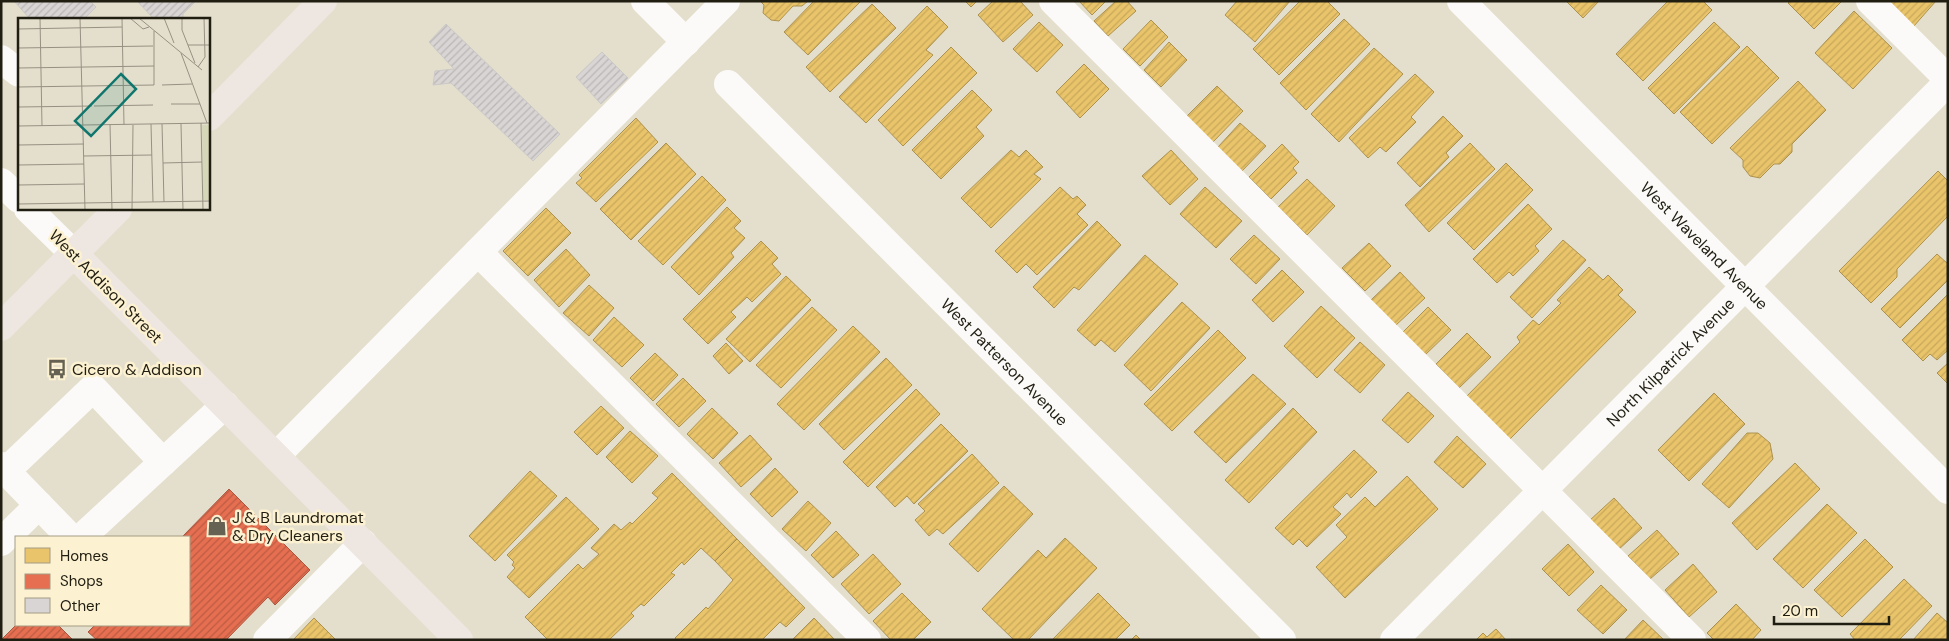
<svg xmlns="http://www.w3.org/2000/svg" width="1949" height="641" font-family="'DM Sans',sans-serif">
<defs>
<pattern id="homes-hatch" width="6" height="6" patternUnits="userSpaceOnUse" patternTransform="scale(1.25)"><rect width="6" height="6" fill="#e9c46a"/><path d="M-1 1l2-2M0 6l6-6M5 7l2-2" fill="none" stroke="#c8a85b"/></pattern>
<pattern id="shops-hatch" width="6" height="6" patternUnits="userSpaceOnUse" patternTransform="scale(1.25)"><rect width="6" height="6" fill="#e76f51"/><path d="M-1 1l2-2M0 6l6-6M5 7l2-2" fill="none" stroke="#bb5b42"/></pattern>
<pattern id="building-hatch" width="6" height="6" patternUnits="userSpaceOnUse" patternTransform="scale(1.25)"><rect width="6" height="6" fill="#d8d5d4"/><path d="M-1 1l2-2M0 6l6-6M5 7l2-2" fill="none" stroke="#b9b6b5"/></pattern>
</defs>
<rect width="100%" height="100%" fill="#e4dfcd"/>
<!-- homes -->
<path fill="url(#homes-hatch)" stroke="#ad924f" d="M760,1H808L802,6H793L779,21L771,20L763,13L764,5Z
M814,1H861L808,55L784,32Z
M965,1H977L971,7Z
M993,1H1020L1033,15L1003,42L978,15Z
M1079,1H1106L1092,15Z
M1116,1H1127L1136,11L1108,36L1094,21Z
M1237,1H1290L1255,42L1225,15Z
M1300,1H1327L1340,14L1279,75L1253,49Z
M1566,1H1599L1583,18Z
M1668,1H1703L1712,10L1643,81L1616,54Z
M1790,1H1842L1814,29L1788,3Z
M1887,1H1936L1914,26Z
M872,4L896,28L830,92L806,67Z
M927,6L948,27L926,50L933,55L866,123L839,97Z
M1854,11L1892,48L1853,89L1815,53Z
M1344,19L1370,44L1306,110L1280,83Z
M1151,20L1168,37L1140,66L1123,49Z
M1039,22L1063,45L1037,72L1013,49Z
M1714,22L1740,47L1674,114L1648,88Z
M1169,42L1187,60L1161,87L1144,70Z
M1747,46L1779,78L1712,144L1680,112Z
M951,47L977,73L903,146L878,120Z
M1374,48L1403,74L1339,142L1311,114Z
M1084,64L1109,89L1080,118L1056,92Z
M1415,74L1434,92L1411,117L1416,122L1386,152L1380,147L1368,158L1349,138Z
M1798,81L1826,110L1792,144V152L1780,164H1774L1760,178L1750,176L1743,167V160L1730,148Z
M1217,86L1243,111L1213,142L1187,116Z
M972,90L992,110L976,127L984,136L941,179L912,150Z
M1443,116L1463,136L1446,153L1449,157L1420,187L1397,163Z
M636,118L658,142L596,202L576,183L582,178L579,175Z
M1240,123L1266,146L1242,171L1218,147Z
M666,143L696,174L631,240L600,209Z
M1470,143L1495,169L1429,232L1405,205Z
M1282,144L1299,162L1293,168L1297,173L1271,199L1249,177Z
M1011,150L1019,157L1026,150L1043,167L1034,174L1041,179L991,228L961,198Z
M1171,150L1198,179L1170,205L1142,176Z
M1506,163L1533,190L1474,250L1447,223Z
M1938,171L1948,181V216L1897,269V277L1871,303L1839,271Z
M702,176L726,200L663,265L638,241Z
M1307,179L1335,206L1307,235L1278,207Z
M1060,187L1073,199L1077,196L1086,205L1077,214L1088,225L1037,275L1026,264L1017,273L995,251Z
M1205,187L1242,221L1216,248L1180,214Z
M1528,204L1552,229L1535,246L1539,251L1513,276L1509,272L1497,283L1473,259Z
M727,207L741,221L734,228L745,238L731,253L734,257L699,295L671,267Z
M546,208L571,233L528,276L503,251Z
M1097,221L1121,245L1079,290L1074,287L1054,308L1033,287Z
M1254,235L1280,259L1256,284L1230,259Z
M1563,240L1586,260L1532,318L1510,297Z
M761,241L778,258L772,264L781,274L752,302L747,297L731,312L736,317L708,344L683,319Z
M1369,243L1391,266L1365,291L1342,268Z
M566,249L590,275L559,307L534,280Z
M1937,254L1948,264V280L1900,328L1881,309Z
M1145,255L1178,284L1115,352L1101,340L1095,346L1077,330Z
M1589,267L1603,280L1608,275L1623,290L1618,295L1636,312L1507,442L1464,399L1520,342L1517,337L1533,320L1539,325L1561,303L1557,300Z
M1282,270L1304,292L1273,322L1252,300Z
M1400,272L1425,298L1395,326L1371,300Z
M786,276L811,300L750,362L726,339Z
M589,285L614,308L589,336L563,313Z
M1948,294V350L1937,360L1930,354L1923,361L1902,340Z
M1182,302L1210,328L1151,391L1124,365Z
M1321,306L1355,338L1317,378L1284,346Z
M812,307L837,330L781,388L756,365Z
M1428,307L1451,330L1424,356L1401,334Z
M614,317L644,345L622,367L593,340Z
M853,326L880,352L804,430L777,404Z
M1218,330L1246,358L1172,431L1144,404Z
M1467,333L1491,357L1459,388L1436,364Z
M1360,342L1385,365L1360,393L1334,370Z
M726,343L743,361L729,374L713,356Z
M655,353L678,375L653,401L630,378Z
M886,358L912,385L844,450L819,424Z
M1948,363V384L1937,373Z
M1253,374L1286,404L1226,463L1194,432Z
M683,378L706,401L679,427L656,404Z
M916,389L940,414L868,487L843,462Z
M1408,392L1434,416L1408,443L1382,420Z
M1714,393L1745,424L1689,481L1658,450Z
M601,406L624,428L597,455L574,432Z
M712,408L738,433L713,459L687,434Z
M1293,408L1317,432L1249,503L1225,480Z
M941,424L968,451L914,504L907,496L895,507L876,487Z
M630,431L658,456L632,483L606,457Z
M1747,433H1758L1770,443L1773,459L1729,508L1702,484Z
M750,435L772,459L741,487L719,463Z
M1457,436L1486,464L1463,488L1434,462Z
M1354,450L1377,472L1351,498L1347,493L1333,507L1341,514L1307,547L1299,539L1293,545L1275,528Z
M972,454L999,483L943,534L937,529L929,536L915,520L925,511L918,504Z
M1795,463L1820,489L1757,550L1732,523Z
M775,468L798,492L772,517L750,494Z
M530,471L557,496L495,561L469,536Z
M672,473L737,539L715,561L701,548L684,565L682,562L671,573L675,575L644,606L641,604L631,613L634,616L609,640H548L525,617L578,564L583,569L599,554L591,548L614,524L621,530L630,522L632,524L658,498L652,493Z
M1407,476L1438,509L1345,598L1316,567L1347,537L1336,525L1365,497L1375,507Z
M1004,486L1033,514L978,572L949,544Z
M566,497L599,529L529,598L507,577L515,568L512,565L514,562L507,555Z
M1614,498L1642,528L1617,551L1589,521Z
M808,501L831,523L806,551L782,529Z
M1827,504L1857,533L1803,588L1773,559Z
M1657,530L1679,554L1650,579L1628,556Z
M836,531L859,555L833,578L811,555Z
M1065,538L1097,568L1028,640H1014L982,609L1038,550L1046,558Z
M737,539L805,608L786,627L780,622L762,640H676L675,638L706,607L708,609L733,580L715,561Z
M1865,539L1893,567L1842,617L1814,590Z
M1568,544L1594,572L1569,596L1542,569Z
M873,554L901,584L869,614L841,584Z
M1693,564L1717,592L1689,617L1665,590Z
M1904,579L1932,606L1899,640H1855L1850,634Z
M1601,585L1627,610L1603,634L1577,610Z
M902,593L931,622L913,640H891L873,621Z
M1098,593L1130,625L1115,640H1052Z
M1736,604L1761,630L1752,640H1714L1707,633Z
M1937,613L1948,623V640H1913Z
M314,618L336,640H293Z
M814,618L835,640H792Z
M1643,620L1664,640H1624Z
M1496,629L1506,640H1476L1483,633L1487,637Z
M1136,635L1141,640H1131Z"/>
<!-- shops -->
<path fill="url(#shops-hatch)" stroke="#ab563e" d="M229,489L310,570L275,605L268,597L226,640H97L88,632L95,625H189V537H182Z
M16,625H58L73,640H1Z"/>
<!-- building -->
<path fill="url(#building-hatch)" stroke="#cbc9c7" d="M14,1H90L96,7L84,19H30Z
M137,1H194L195,2L183,14V19H154Z
M446,24L560,134L533,161L451,83L433,85L435,71L454,69L429,42Z
M602,52L628,78L601,104L576,77Z"/>
<g fill="none" stroke-linecap="round" stroke-linejoin="round">
<!-- minor -->
<g stroke="#fbfaf8" stroke-width="28">
<path d="M645,1L686,42"/>
<path d="M1053,1L1692,640"/>
<path id="s1" d="M1461,1L1948,490"/>
<path d="M1870,1L1948,79"/>
<path d="M1,59L19,73"/>
<path id="s2" d="M728,84L1282,640"/>
<path d="M1,182L19,199"/>
<path d="M28,209L74,254"/>
<path d="M478,252L867,640"/>
<path d="M276,456L726,1"/>
<path d="M1,466L70,537"/>
<path d="M6,471L93,388L163,462"/>
<path d="M82,537L225,405"/>
<path d="M1,542L39,505"/>
<path d="M267,640L363,543"/>
<path id="s3" d="M1394,640L1948,82"/>
</g>
<!-- major -->
<path stroke="#eee6e1" stroke-width="28" d="M209,117L323,1
M74,254L459,640
M1,327L118,209"/>
</g>
<!-- icons -->
<defs>
<symbol id="bus-bare" viewBox="-9 -9 18 18"><path d="M-5-6H5V4H4V6H2V4H-2V6H-4V4H-5ZM-3.5-4V0h7V-4ZM-3.5 1.2v1.5H-2V1.2ZM2 1.2v1.5H3.5V1.2Z" fill="#656153" stroke="#fcf1d0" stroke-width="2.5" paint-order="stroke"/></symbol>
<symbol id="shop-bare" viewBox="-9 -9 18 18"><path d="M-5-2.5h2.3a2.7 3.5 0 0 1 5.4 0H5L5.5 6h-11ZM-1.5-2.5h3a1.5 2.3 0 0 0-3 0Z" fill="#656153" stroke="#fcf1d0" stroke-width="2.5" paint-order="stroke"/></symbol>
</defs>
<g fill-rule="evenodd">
<use href="#bus-bare" x="43" y="355" width="28" height="28"/>
<use href="#shop-bare" x="203" y="512" width="28" height="28"/>
</g>
<g text-anchor="middle" stroke-width="5" stroke-linejoin="round" paint-order="stroke">
<!-- street labels -->
<g font-size="16" fill="#201d11" stroke="#fcf1d0">
<text dy="6" stroke="none"><textPath href="#s1" startOffset="345">West Waveland Avenue</textPath></text>
<text transform="translate(106 286) rotate(45)" y="6">West Addison Street</text>
<text dy="6" stroke="none"><textPath href="#s3" startOffset="392">North Kilpatrick Avenue</textPath></text>
<text dy="6" stroke="none"><textPath href="#s2" startOffset="392">West Patterson Avenue</textPath></text>
</g>
<!-- poi labels -->
<g font-size="16" fill="#201d11" stroke="#fcf1d0" text-anchor="start">
<text x="72" y="375">Cicero &amp; Addison</text>
<text x="232" y="523">J &amp; B Laundromat<tspan x="232" dy="18">&amp; Dry Cleaners</tspan></text>
</g>
</g>
<!-- overview -->
<g transform="translate(18 18)">
<rect width="192" height="192" fill="#e4dfcd"/>
<path d="M184,107H192V182H185Z" fill="#d6d6b9"/>
<path fill="none" stroke="#969182" stroke-width="1" d="M22,0L24,108M62,0L67,192M104,0L106,107M112,0L125,11L131,9M121,0L184,52M146,0L156,25M164,0V12L177,45M0,11L104,9M170,27H193M0,30L135,28M163,35L189,105M180,49L187,39L186,0M0,50L136,48M144,67L174,66M0,69L136,67V13M153,86H182M76,88L135,87M0,89L74,88M183,105L185,192M133,106L135,184M144,106L146,184M163,106L165,192M65,107L193,105M92,107L94,192M0,108L65,107M0,127L66,126M66,138L134,137M145,145L184,144M0,147L66,146M0,167L66,166M0,186L193,183M114,192L115,107"/>
<path fill="#0f766e" fill-opacity="0.15" stroke="#0f766e" stroke-width="2.5" d="M103,56L118,71L73,118L57,103Z"/>
<rect width="192" height="192" fill="none" stroke="#201d11" stroke-width="2.5"/>
</g>
<!-- border -->
<rect width="1949" height="641" fill="none" stroke="#201d11" stroke-width="5"/>
<!-- legend -->
<rect x="15" y="536" width="175" height="90" fill="#fcf1d0" stroke="#a49c84"/>
<rect x="25" y="548" width="25" height="15" fill="#e9c46a" stroke="#a49c84"/>
<text x="60" y="561" font-size="15" fill="#201d11">Homes</text>
<rect x="25" y="574" width="25" height="15" fill="#e76f51" stroke="#a49c84"/>
<text x="60" y="586" font-size="15" fill="#201d11">Shops</text>
<rect x="25" y="598" width="25" height="15" fill="#d8d5d4" stroke="#a49c84"/>
<text x="60" y="611" font-size="15" fill="#201d11">Other</text>
<!-- scale -->
<path d="M1774 616v8h115v-8" fill="none" stroke="#201d11" stroke-width="2.5"/>
<text x="1782" y="616" font-size="15" fill="#201d11" stroke="#fcf1d0" stroke-width="4" paint-order="stroke">20 m</text>
</svg>
